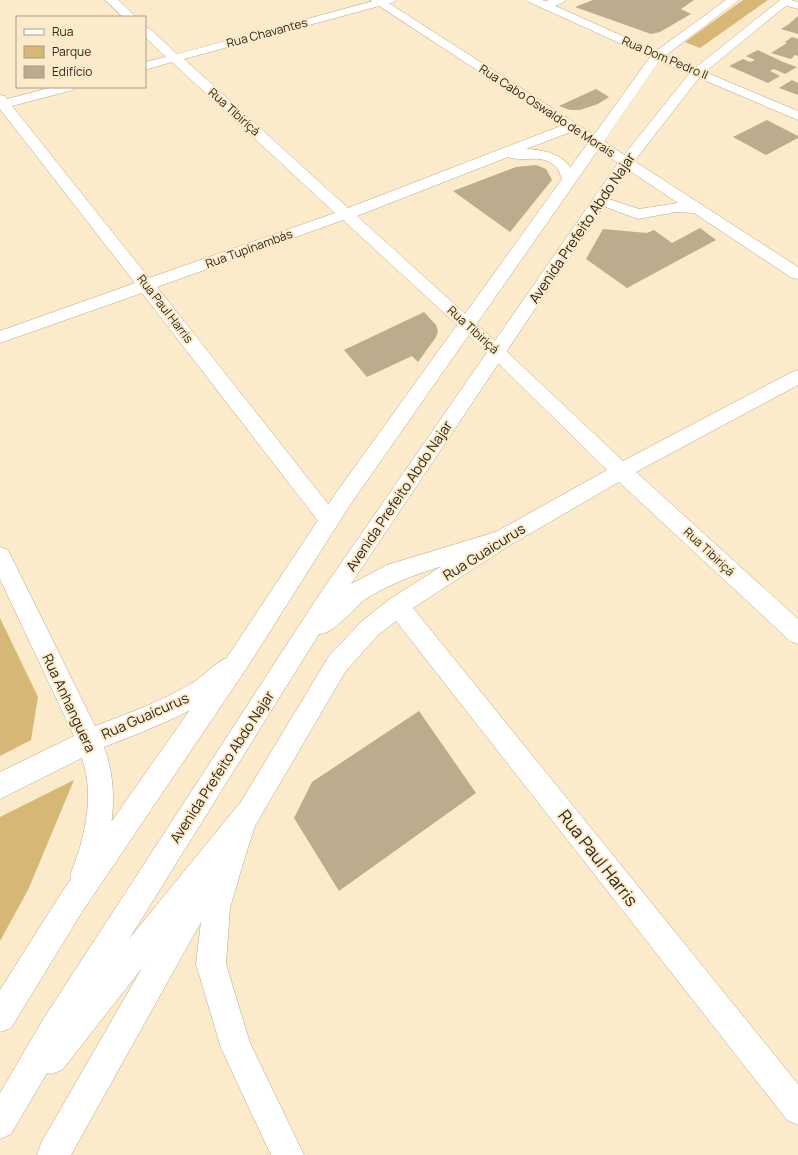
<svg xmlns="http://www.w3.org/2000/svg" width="798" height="1155" font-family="Manrope,sans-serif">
<rect width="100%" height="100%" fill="#fbebca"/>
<!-- green -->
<path fill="#d7b775" d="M743,0H768L700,48L685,42Z
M0,618L38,697L31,740L0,756Z
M74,780L28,890L0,941V817Z"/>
<!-- building -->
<path fill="#bcac8e" d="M593,0H694L681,9L691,14L660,32L651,34L575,7Z
M798,16V34L781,29L789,24Z
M792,37L798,39V56L795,55L791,59L771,53L787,43L785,42Z
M758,50L783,62L797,67L785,74L774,69L770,71L780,76L768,83L729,66L743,59L750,62L755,60L746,56Z
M792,80L798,83V95L779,88Z
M596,89L609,97L598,104L580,110H570L559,106Z
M767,120L798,136V138L766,155L733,137Z
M536,165L546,169L552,180L510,232L453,191L516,167Z
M700,228L716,240L627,288L586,259L603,229L647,233L654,230L672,243Z
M424,312L436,325L438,331L436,337L418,362L412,356L367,377L344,350Z
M419,711L476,793L339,891L294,818L312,782Z"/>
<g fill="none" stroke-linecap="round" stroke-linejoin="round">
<defs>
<path id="minor" d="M105,0H118L136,17H123Z
M377,0H396L394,2L184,59L348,208L566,124H576L578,127L576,130L526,149C549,150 569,156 576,179L574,182L569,183L564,182C561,178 560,172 557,168C543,152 524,163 508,157L357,216L504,349L623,461L792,372L798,370V385L636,472L798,619V644L790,641L619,482L510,545L413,608L798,1084V1125L787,1120L396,621L378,635L345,672L255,826L244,860L230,908L226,964L250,1043L304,1155H271L221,1048L196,964L201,922L71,1155H37L41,1143L208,854L220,851L230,820L329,656L362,621L390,599L494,533L607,470L492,357L343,220L157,287L336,514L339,520L336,526L329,529L322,526L142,293L0,343V331L135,283L0,109V95L5,96L7,99L53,87H74L73,90L12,106L149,278L335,213L172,62L145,70V62L166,57L145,37V27L149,28L177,54Z
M549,0H566C561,5 548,9 541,7L539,5L541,3Z
M781,0H790L798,2V9L781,4L779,2Z
M626,158L631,159L798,267V279L792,278L694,213L676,212L638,219L595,203L593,200L595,197L600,196L639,209L678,203L621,165L619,162L621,159Z
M0,547L8,550L95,726C129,713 163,701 194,682C206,674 215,662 229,657L237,660L241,668C225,703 139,733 104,747C121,794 112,840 94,885L84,889L74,885L70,875C85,839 95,796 82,758L0,799V772L74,736L0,579Z"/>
<path id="major" d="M370,0H384L594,135L650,57L529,2L527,0H542L656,51L726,0H739L666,55L695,68L780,0H793L705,72L798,111V120L699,78L632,164L351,584L387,565L502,530L510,533L513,539L510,545C462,562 411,571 367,598C354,606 335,634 319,634L129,939L239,804L248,800L257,804L261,813L257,822L62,1070L51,1074L47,1073L11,1134L0,1139V1093L44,1018L319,595L618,163L598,150L350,505L248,666L82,912L11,1028L0,1032V990L62,892L232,650L336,493L588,143ZM659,61L689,74L624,155L604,141Z"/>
</defs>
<!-- minor casing -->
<use href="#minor" stroke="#b8a88a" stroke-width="1"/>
<!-- major casing -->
<use href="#major" stroke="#b8a88a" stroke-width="1"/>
<!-- minor -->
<use href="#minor" fill="#fff" fill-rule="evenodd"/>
<!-- major -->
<use href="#major" fill="#fff" fill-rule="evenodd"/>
</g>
<g text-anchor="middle" stroke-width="4" stroke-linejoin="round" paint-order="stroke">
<!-- far-street labels -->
<g font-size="12" fill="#2d271b" stroke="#fbebca">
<text transform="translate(267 33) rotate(-15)" y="4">Rua Chavantes</text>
<text transform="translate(665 58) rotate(23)" y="4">Rua Dom Pedro II</text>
<text transform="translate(547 111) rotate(33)" y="4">Rua Cabo Oswaldo de Morais</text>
<text transform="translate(234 112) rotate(42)" y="4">Rua Tibiriçá</text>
<text transform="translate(249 249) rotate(-20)" y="4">Rua Tupinambás</text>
<text transform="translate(165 309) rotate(52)" y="4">Rua Paul Harris</text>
<text transform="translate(473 330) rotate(42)" y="4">Rua Tibiriçá</text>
<text transform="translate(709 552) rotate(43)" y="4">Rua Tibiriçá</text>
</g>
<!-- street labels -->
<g font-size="14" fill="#2d271b" stroke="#fbebca">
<text transform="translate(582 228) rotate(-56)" y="5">Avenida Prefeito Abdo Najar</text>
<text transform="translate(399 496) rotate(-56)" y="5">Avenida Prefeito Abdo Najar</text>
<text transform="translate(484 552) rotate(-32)" y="5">Rua Guaicurus</text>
<text transform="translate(69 703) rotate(65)" y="5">Rua Anhanguera</text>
<text transform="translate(145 716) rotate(-24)" y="5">Rua Guaicurus</text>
<text transform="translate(222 767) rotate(-57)" y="5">Avenida Prefeito Abdo Najar</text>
</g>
<!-- near-street labels -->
<g font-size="17" fill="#2d271b" stroke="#fbebca">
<text transform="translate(598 858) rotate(52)" y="6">Rua Paul Harris</text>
</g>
</g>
<!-- legend -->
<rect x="16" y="16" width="130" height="72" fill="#fbebca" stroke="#a99d84"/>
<rect x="24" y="29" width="20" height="6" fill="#ffffff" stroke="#a99d84"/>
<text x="52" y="36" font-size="12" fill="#2d271b">Rua</text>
<rect x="24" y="46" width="20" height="12" fill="#d7b775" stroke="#a99d84"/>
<text x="52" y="56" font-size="12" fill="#2d271b">Parque</text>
<rect x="24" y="66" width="20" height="12" fill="#bcac8e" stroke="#a99d84"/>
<text x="52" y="76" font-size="12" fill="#2d271b">Edifício</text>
</svg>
